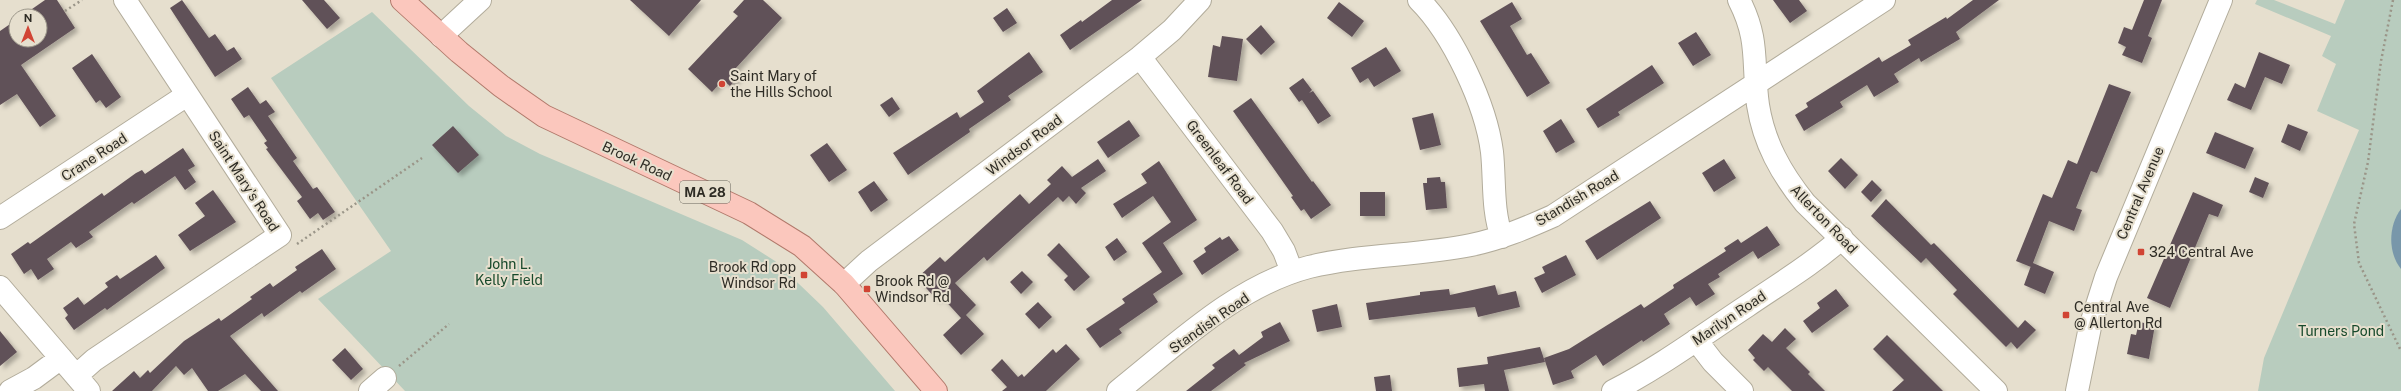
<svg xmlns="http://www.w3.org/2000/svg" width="2401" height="391" font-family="'Public Sans',sans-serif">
<defs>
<filter id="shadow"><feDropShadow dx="3.5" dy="3.5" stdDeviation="2" flood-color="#0004"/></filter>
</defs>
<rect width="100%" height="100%" fill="#e6dfce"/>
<!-- green -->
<path fill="#b8ccbe" d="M2257,0H2274L2335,24L2345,0H2401V391H2258L2264,358L2359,130L2317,111L2336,64L2322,56L2331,36L2255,4Z
M372,12L469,106L506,136L540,154L742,240L775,261L823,307L895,391H405L318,299L391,251L271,78Z"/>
<!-- water -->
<path fill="#7897aa" d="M2401,209V269C2388,253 2388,226 2401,209Z"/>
<!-- building -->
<path fill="#615158" filter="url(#shadow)" d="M45,0H57L75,28L21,65L56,116L40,127L17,94L0,105V31L16,20V40H40V16H22Z
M182,0L209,38L215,34L227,51L234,47L242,59L215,77L170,8Z
M302,0H324L340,18L327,29Z
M630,0H701L669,36Z
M744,0H763L782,18L735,69L741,74L730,86L723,80L712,92L688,69L738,16L733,12Z
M1112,0H1142L1070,50L1060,35L1081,20L1082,22Z
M1773,0H1799L1807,11L1790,23Z
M1973,0H1999L1956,32L1960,39L1921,62L1919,58L1894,74L1899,82L1874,97L1867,85L1840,102L1843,107L1804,131L1795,115L1808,107L1806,103L1879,57L1882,62L1911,45L1908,40L1946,17L1947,19Z
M2144,0H2162L2148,36L2152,38L2142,63L2122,55L2126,47L2118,43L2124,27L2132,30Z
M1339,2L1364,21L1352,37L1327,18Z
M1512,2L1522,19L1510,26L1527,55L1531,53L1550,83L1527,97L1480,21Z
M1007,8L1017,23L1003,32L993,18Z
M1261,25L1275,42L1261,55L1246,39Z
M1696,32L1711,55L1693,66L1678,43Z
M1222,36L1243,39L1237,81L1208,77L1213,45L1220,47Z
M1386,47L1401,71L1374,87L1368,78L1360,83L1351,68Z
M1029,52L1043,72L1008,96L1011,100L969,129L970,132L908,175L893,153L957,112L960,118L984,102L977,91Z
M2259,52L2290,65L2282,84L2265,77L2251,110L2227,100L2235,83L2245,88Z
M92,54L121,97L106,108L100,100L96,103L72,68Z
M1652,65L1664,83L1618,112L1620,115L1598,128L1586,109Z
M1303,78L1312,90L1309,93L1313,91L1331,116L1318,124L1302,100L1299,102L1289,88Z
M2109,84L2131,92L2097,173L2091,171L2076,208L2082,210L2074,231L2049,221L2033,263L2054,272L2045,294L2024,285L2032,263L2031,267L2016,261L2043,194L2052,198L2068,160L2077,164Z
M248,87L260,104L266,100L275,112L268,116L297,158L293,161L313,189L317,187L335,212L323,220L318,213L310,219L297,201L302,197L266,149L268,148L264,143L267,141L249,115L244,118L231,99Z
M892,97L900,109L889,117L880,105Z
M1251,98L1312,182L1313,181L1331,205L1311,219L1304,209L1301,211L1291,197L1293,196L1233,111Z
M1433,113L1441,145L1420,150L1412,118Z
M1561,119L1575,142L1556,153L1543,131Z
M1129,120L1140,136L1108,158L1097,142Z
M2288,124L2308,132L2300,151L2281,142Z
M453,126L479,155L458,173L432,145Z
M2215,132L2254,148L2245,169L2206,153Z
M827,143L847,170L829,182L810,155Z
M183,148L195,166L188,170L196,182L185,190L175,176L134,204L132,202L89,232L93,237L76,248L71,242L47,259L54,269L38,280L31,269L24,274L11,254L28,242L30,244L102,193L104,196L136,173L142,170L145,174Z
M1841,158L1858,175L1845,189L1828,171Z
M1098,159L1106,171L1081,188L1086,193L1076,204L1069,196L1063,202L1058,197L987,261L984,257L955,283L976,305L966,315L984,334L961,355L943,335L961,318L941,296L937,300L917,278L940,257L945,262L1020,194L1029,204L1051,184L1047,180L1062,166L1072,177Z
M1724,159L1736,178L1714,192L1702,173Z
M1159,161L1197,220L1163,243L1183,274L1153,294L1158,302L1119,329L1122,333L1100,348L1086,329L1125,303L1122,299L1162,272L1142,243L1171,222L1153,196L1122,218L1113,204L1147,183L1141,174Z
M1440,177L1441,182H1445L1447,208L1426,210L1423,183H1427V178Z
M2255,177L2269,183L2263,198L2249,192Z
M1872,180L1882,190L1871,202L1861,192Z
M874,181L888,200L871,212L858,192Z
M213,190L236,222L190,251L178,235L205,216L195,203Z
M1360,192H1385V216H1360Z
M2193,192L2223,205L2218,217L2209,214L2170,308L2147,298Z
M1886,199L1931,245L1934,243L2018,328L2025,320L2036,330L2017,349L2011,342L2006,347L1953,294L1957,290L1926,258L1921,263L1871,216Z
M1650,201L1661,218L1597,260L1585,241Z
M1767,226L1780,245L1758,259L1753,251L1718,274L1720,277L1708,284L1715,294L1696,306L1690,297L1664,314L1670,324L1643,342L1642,340L1603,366L1596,355L1571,371L1574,378L1553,385L1544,358L1569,349L1641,304L1644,308L1674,288L1673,285L1726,251L1724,248L1738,239L1741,243Z
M1229,236L1239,250L1202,275L1193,261L1206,252L1204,248L1220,237L1222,240Z
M1117,238L1127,252L1114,261L1105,247Z
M1059,243L1090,277L1074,291L1064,280L1068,276L1047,255Z
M322,249L336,269L302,293L300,291L264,317L262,313L230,336L278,391H261L245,374L218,391H208L192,368L184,375L176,366L152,391H112L134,371L140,378L148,370L150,373L184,341L219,318L221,321L252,299L250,297L270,283L273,287L297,270L295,267Z
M156,255L165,268L107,310L105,308L74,330L65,318L68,315L63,308L78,297L84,305L108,287L105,283L117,275L120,279Z
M1566,255L1576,275L1542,293L1534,278L1545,273L1542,267Z
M1022,271L1033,282L1021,294L1010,282Z
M1495,285L1498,295L1516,291L1520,307L1478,317L1475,307L1369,320L1366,303L1420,295V292L1449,289L1450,295Z
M1836,289L1849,306L1812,333L1803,321L1820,308L1817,303Z
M1038,302L1052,317L1039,329L1025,314Z
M1337,304L1342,327L1317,332L1312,310Z
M1280,322L1290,341L1244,363L1246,365L1211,391H1186L1215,368L1212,365L1234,349L1239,355L1263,337L1261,332Z
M2139,322L2155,325L2149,359L2127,354L2131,334L2136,335Z
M1785,328L1796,339L1786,348L1810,372L1808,374L1825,391H1792L1768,367L1764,371L1753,360L1755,358L1748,350L1763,334L1772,342Z
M0,331L17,352L0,366Z
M1887,335L1943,391H1892L1904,380L1873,349Z
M1066,344L1080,359L1046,391H1002L1007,387L991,370L1002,359L1018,377L1022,374L1024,377L1053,349L1056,353Z
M1540,347L1545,362L1504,370L1509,391H1485L1484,384L1459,387L1457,368L1488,364L1487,357Z
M345,348L363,369L351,380L332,360Z
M1390,375L1392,391H1376L1374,377Z"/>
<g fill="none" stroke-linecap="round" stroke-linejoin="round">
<defs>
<path id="minor" d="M1419,0C1453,34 1486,105 1492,152C1495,180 1492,211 1502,237
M1739,0C1760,41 1752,63 1758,105C1764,143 1781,173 1805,203L1996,391
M441,36L480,0
M1140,57L1272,231L1284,251L1292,272
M0,218L187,95
M844,284L869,261L1140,57L1172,30L1200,0
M0,287L89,391
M1696,340L1713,362L1742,391
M76,376L94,360L280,235L125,0
M10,391L34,378L61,358
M370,391L385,378
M1118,391C1176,345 1236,286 1309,267C1362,254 1418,256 1471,245C1500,239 1526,228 1553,216L1884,0
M1613,391C1660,367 1703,335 1747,306C1779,284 1813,264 1842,238
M2077,391L2090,327L2106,277L2221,0"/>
<path id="major" d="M402,0L459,52L501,86L544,116L749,213L802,246L844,284L936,391"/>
</defs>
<!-- minor casing -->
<use href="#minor" stroke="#b2ac9b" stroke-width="24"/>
<!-- major casing -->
<use href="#major" stroke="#b1796b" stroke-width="24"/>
<!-- path -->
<path stroke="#9a9588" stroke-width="2.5" stroke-dasharray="2 3" stroke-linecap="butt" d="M2393,0L2381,61L2368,162L2354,224L2359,263L2401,351
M65,11L82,0
M297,244L422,158
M399,366L449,324"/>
<!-- minor -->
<use href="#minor" stroke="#fff" stroke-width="22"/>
<!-- major -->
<use href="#major" stroke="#fbc7bd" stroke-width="22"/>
</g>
<!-- markers -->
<g fill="#d14434" stroke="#e6dfce" stroke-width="1.5">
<circle cx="722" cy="84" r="4"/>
<rect x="2137" y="248" width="8" height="8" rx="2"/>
<rect x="800" y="271" width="8" height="8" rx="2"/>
<rect x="863" y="285" width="8" height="8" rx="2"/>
<rect x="2062" y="311" width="8" height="8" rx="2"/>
</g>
<g text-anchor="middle" stroke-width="4" stroke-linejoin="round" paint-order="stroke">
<!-- shield labels -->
<rect fill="#e6dfce" stroke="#656258" stroke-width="1" x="680" y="181" width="50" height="22" rx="3"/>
<g font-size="13" font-weight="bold" fill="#2e2c25">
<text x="705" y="197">MA 28</text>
</g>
<!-- poi labels -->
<g font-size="14" fill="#2e2c25" stroke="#e6dfce" text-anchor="start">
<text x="730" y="81">Saint Mary of<tspan x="730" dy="16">the Hills School</tspan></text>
<text x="2149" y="257">324 Central Ave</text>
<text x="796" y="272" text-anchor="end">Brook Rd opp<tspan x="796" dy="16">Windsor Rd</tspan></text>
<text x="875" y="286">Brook Rd @<tspan x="875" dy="16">Windsor Rd</tspan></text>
<text x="2074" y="312">Central Ave<tspan x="2074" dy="16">@ Allerton Rd</tspan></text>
</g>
<!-- street labels -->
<g font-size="14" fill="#2e2c25" stroke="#e6dfce">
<text transform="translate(1024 145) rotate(-37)" y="5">Windsor Road</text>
<text transform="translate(94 157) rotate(-33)" y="5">Crane Road</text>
<text transform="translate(637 161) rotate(25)" y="5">Brook Road</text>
<text transform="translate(1220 162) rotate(53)" y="5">Greenleaf Road</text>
<text transform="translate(244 181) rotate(57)" y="5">Saint Mary's Road</text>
<text transform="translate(2140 193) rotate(-67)" y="5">Central Avenue</text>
<text transform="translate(1577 198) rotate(-31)" y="5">Standish Road</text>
<text transform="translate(1824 219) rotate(46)" y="5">Allerton Road</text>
<text transform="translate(1729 318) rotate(-34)" y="5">Marilyn Road</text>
<text transform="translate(1209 323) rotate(-35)" y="5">Standish Road</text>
</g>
<!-- park labels -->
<g font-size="14" fill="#17492b" stroke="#e6dfce">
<text x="509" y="269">John L.<tspan x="509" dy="16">Kelly Field</tspan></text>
<text x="2341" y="336">Turners Pond</text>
</g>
</g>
<!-- north arrow -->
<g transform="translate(28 28)"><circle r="19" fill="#e6dfce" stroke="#9c978a"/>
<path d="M0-3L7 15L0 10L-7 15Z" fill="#d14434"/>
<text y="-6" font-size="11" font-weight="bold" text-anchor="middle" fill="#2e2c25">N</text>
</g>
</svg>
